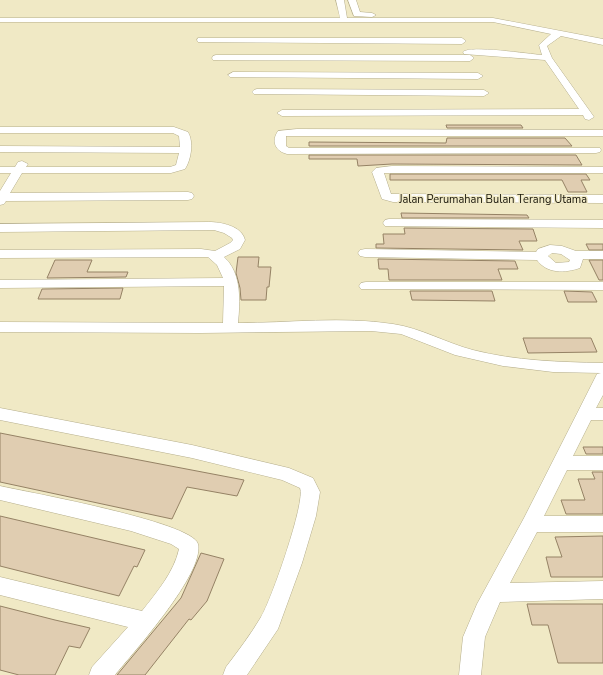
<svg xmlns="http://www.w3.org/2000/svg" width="603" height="675" font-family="'Nunito Sans',sans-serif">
<rect width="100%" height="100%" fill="#f0e9c5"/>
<!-- building -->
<path fill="#e0cdb1" stroke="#958265" d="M446,125H521L523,128H447Z
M447,138H565L572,146H309V142L446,143Z
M309,155H576L582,165L392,164L358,166L357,159H309Z
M390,174H586L590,180H581L587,192H568L562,180H390Z
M401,213L527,215L529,218H402Z
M404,228L533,229L537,241H519L523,250L376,248V244H384L383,234H405Z
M586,244H603V250H589Z
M238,257H259L258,267H271L269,287H267L266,300H241L240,288L236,273Z
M378,259L515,261L518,269H498L502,280H389L388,269H379Z
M55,260H92L87,272H128L126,277L47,278Z
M589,260H603V280H599Z
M123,288L120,299H38L42,289Z
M410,291H492L495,301L412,300Z
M564,291L592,292L597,302H568Z
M523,338H591L597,352L528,353Z
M0,433L66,446L244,480L237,496L187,487L172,519L0,482Z
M583,447H603V454H586Z
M592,472H603V514H566L561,500H585L578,479H595Z
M0,516L128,546L145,550L137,567L134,566L119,596L0,566Z
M603,536V577H551L546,557H562L555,537Z
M201,553L224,559L207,601L191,620L189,619L145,675H117L181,598Z
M527,604H603V663H558L548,625H532Z
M0,606L55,620L90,628L80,648L69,646L55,675H19L0,670Z"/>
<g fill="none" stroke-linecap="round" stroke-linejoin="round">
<defs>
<path id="street" d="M336,0H344L347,18H493L603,39V45L561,36L547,46L552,58L594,117L589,120L585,119L583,115L282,116L277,113L282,110L579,109L545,60L464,54L463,52C470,45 529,54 542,55L539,45L551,34L493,22H0V18H340Z
M348,0H356L360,12L372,13L376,15L372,17L354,16Z
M198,38H462L466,41L462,44L201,42H198L197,40Z
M216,55H470L474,58L470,61L213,60L212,58L213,56Z
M233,72L478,73L483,76L478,79L230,77L228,75Z
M257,89L484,90L489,93L484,96L254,94L252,92L254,90Z
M0,127H174L188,132C194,142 191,160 185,169L171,173H22L10,193L188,192L192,193L194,196L192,199L188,200L6,201L4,204L0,205V191L11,173H0V167H15L18,162L22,161L28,164L26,167H170L176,165L179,153L0,152V146L180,147L179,136L173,133H0Z
M297,129L603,130V136H286V146L289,148H600L601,150L600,152L596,153L287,154C275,151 271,141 278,131Z
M392,166L603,167V173H384L391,194H394L603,195V203L393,202L382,199L372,172L376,168Z
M389,219L603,220V228L385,226L383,223L385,220Z
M209,222C221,222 242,226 245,240L240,249L224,257C242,273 240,302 238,323C289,323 342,316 393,324C421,328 446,343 473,350C516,361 560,362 603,363V395L596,408H603V420H591L573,456H603V470H567L544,516H603V532H537L510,583L603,581V599L500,602L485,637L481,675H459L463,637L477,604L524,518L595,378L597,374L601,373L553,372L503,366L455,355L401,334L371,331L200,333L0,332V322L223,323L224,286L0,288V280L223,278L217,265L208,257L0,258V250L201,249L215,251L230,243L233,240L232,238L224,233L214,230L0,232V224Z
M550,245L562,246L576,251H603V259H583L580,268C565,273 547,274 537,260L365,257L360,256L358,253L360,250L365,249L536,252L538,249ZM552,253L561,254L570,260L569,262L556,263L548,256Z
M366,282H603V290L361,289L359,286L361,283Z
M0,408L192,445L289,468L313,478L320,492L316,516L302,563L278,629L247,675H223L226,667C238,651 251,634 261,617C271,601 306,501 300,488L282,480L192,458L0,420Z
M0,486C27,492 193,522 198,544C205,573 133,653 115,675H89L92,667L128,627L0,595V577L142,611C157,592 174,572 179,549L171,544L131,531L0,500Z"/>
</defs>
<!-- street casing -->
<use href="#street" stroke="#b5ae8c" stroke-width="1"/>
<!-- street -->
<use href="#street" fill="#fff" fill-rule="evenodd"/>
</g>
<g text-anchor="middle" stroke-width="3" stroke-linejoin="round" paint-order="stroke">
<!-- far-street labels -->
<g font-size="11" fill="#181509" stroke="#f0e9c5">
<text x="493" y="203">Jalan Perumahan Bulan Terang Utama</text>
</g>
</g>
</svg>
